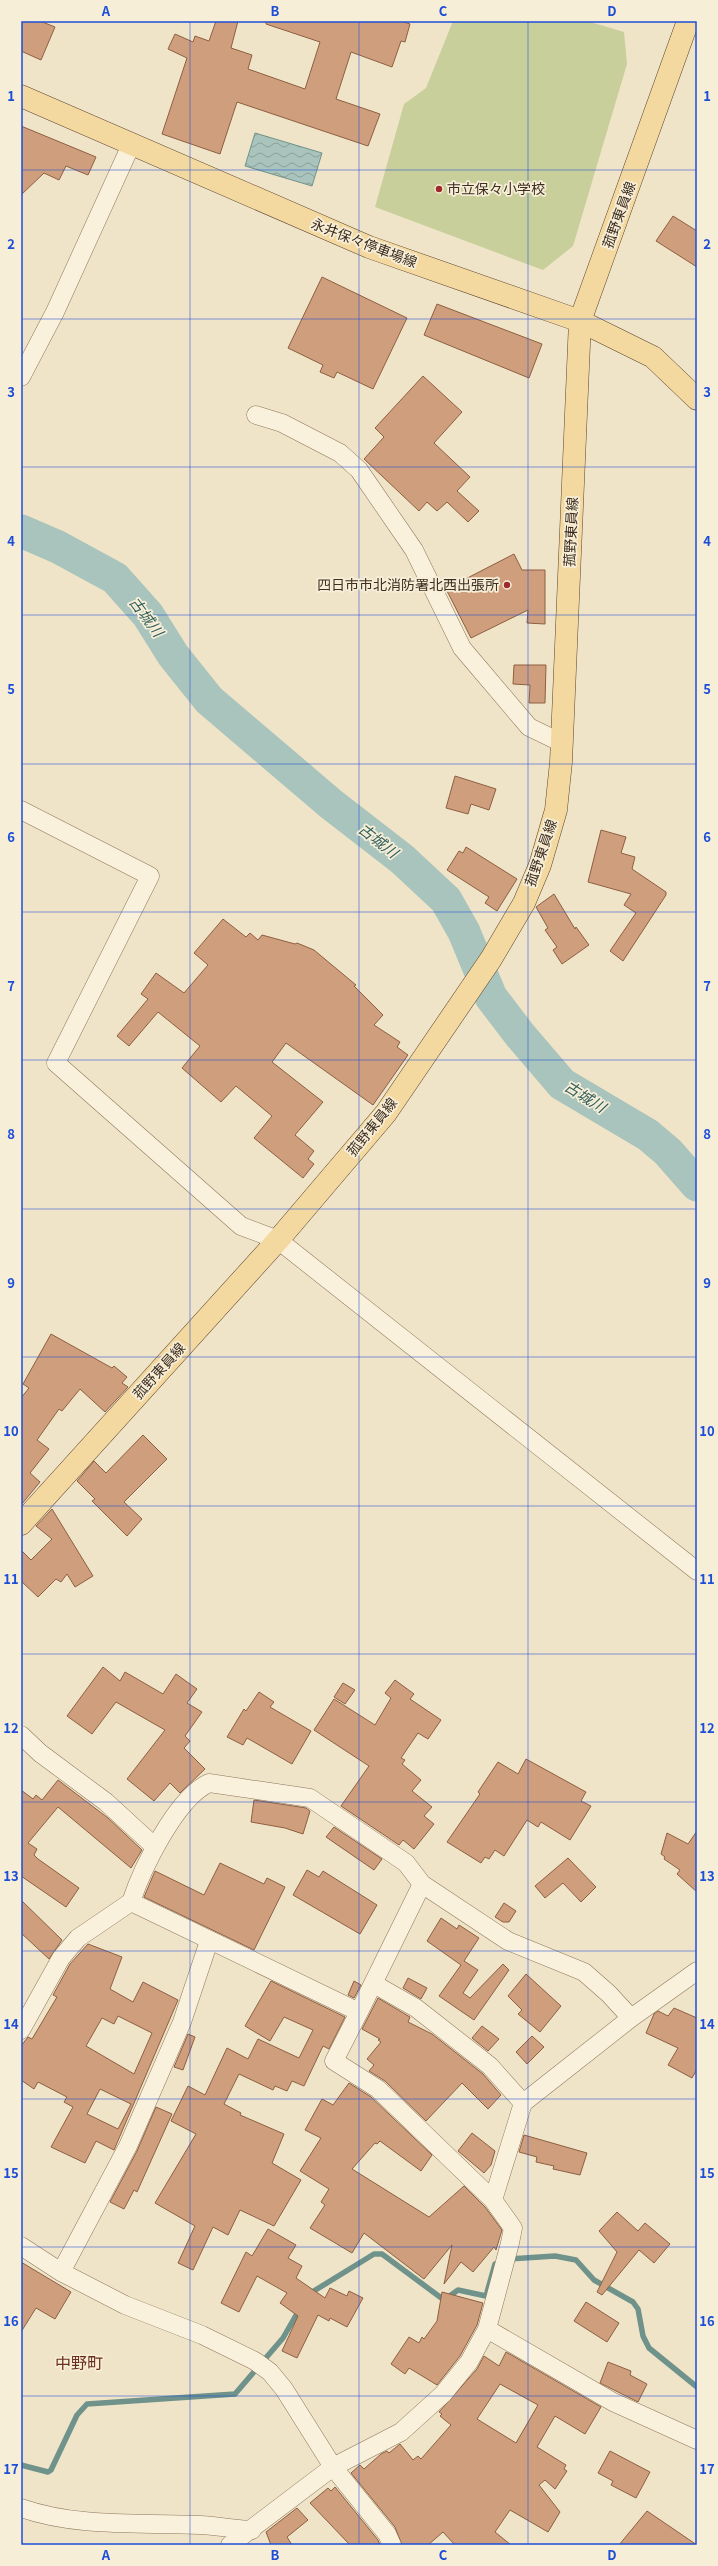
<svg xmlns="http://www.w3.org/2000/svg" width="718" height="2566" font-family="Georgia,'Noto Sans JP',serif">
<defs>
<pattern id="water-waves" width="16" height="10" patternUnits="userSpaceOnUse"><rect width="16" height="10" fill="#a9c4bc"/><path d="M0 5q4-4 8 0t8 0" fill="none" stroke="#8ba098"/></pattern>
</defs>
<rect width="100%" height="100%" fill="#f0e4c8"/>
<!-- park -->
<path fill="#c9cf9b" d="M453,21H587L624,32L627,64L573,246L543,270L375,207L404,104L426,88Z"/>
<!-- water -->
<path fill="url(#water-waves)" stroke="#6f938a" d="M255,133L322,153L312,186L245,166Z"/>
<g fill="none" stroke-linecap="round" stroke-linejoin="round">
<!-- stream -->
<path stroke="#6f938a" stroke-width="5.5" d="M509,2259L555,2256L576,2260L594,2280L633,2302L638,2309L643,2336L649,2348L697,2387
M309,2294L374,2254H382L444,2300L458,2290L486,2296L495,2264
M21,2465L48,2472L51,2470L77,2415L87,2404L235,2394L283,2338L299,2310"/>
<!-- river -->
<path stroke="#a9c4bc" stroke-width="33" d="M21,531L58,547L115,578L148,615L173,655L209,700L331,804L402,859L446,900L464,932L491,997L520,1035L562,1084L648,1135L668,1152L697,1185"/>
</g>
<!-- building -->
<path fill="#cf9f7d" stroke="#8d5f41" fill-rule="evenodd" d="M21,21H40L55,27L41,60L21,51Z
M216,21H238L231,48L252,55L248,69L305,89L320,42L266,24V21H401L410,24L405,42L401,41L392,67L351,52L336,99L380,114L368,146L237,102L220,154L162,134L187,58L168,49L175,34L193,42L195,36L209,41Z
M21,126L96,157L88,175L66,166L59,180L44,173L21,195Z
M673,216L697,231V267L656,241Z
M322,277L407,318L373,389L337,372L334,378L320,372L323,365L288,348Z
M437,304L542,344L529,378L424,335Z
M423,376L462,412L434,443L470,477L457,491L479,511L468,522L447,502L437,511L427,502L419,511L364,459L384,437L375,428Z
M514,554L522,570H545V624L527,623L528,610L471,638L446,589Z
M514,665H546L545,703H529L530,685L513,684Z
M455,776L496,789L489,810L471,804L468,814L446,808Z
M601,830L626,837L621,853L635,857L632,869L666,892V895L623,961L610,951L636,913L624,905L631,894L588,882Z
M466,847L517,879L497,911L485,903L489,897L447,870L459,851L463,853Z
M554,894L575,929L576,927L589,945L562,964L553,950L557,947L545,930L548,928L536,907Z
M223,919L246,937L250,933L258,940L262,935L295,944L297,943L314,950L356,985L354,986L383,1015L374,1025L400,1042L397,1047L408,1055L373,1105L286,1043L272,1062L323,1102L295,1135L314,1151L308,1159L314,1164L303,1178L254,1138L272,1116L236,1086L221,1102L182,1068L200,1046L158,1012L129,1046L117,1036L148,999L141,994L156,973L184,993L208,965L194,953Z
M51,1334L112,1368L114,1366L127,1377L122,1383L128,1387L105,1412L80,1389L62,1411L59,1409L37,1440L49,1449L30,1473L40,1482L21,1505V1398L29,1388L23,1384Z
M143,1435L167,1459L124,1502L142,1519L127,1536L92,1501L95,1499L77,1481L94,1461L106,1473Z
M52,1509L93,1576L75,1587L67,1574L61,1582L56,1579L38,1597L21,1581V1550L31,1560L52,1539L36,1526Z
M103,1667L120,1681L125,1672L163,1694L176,1674L197,1689L187,1703L202,1712L185,1736L190,1741L184,1748L205,1769L180,1793L170,1783L154,1801L127,1779L165,1730L116,1702L92,1734L67,1716Z
M395,1680L414,1694L410,1699L441,1720L428,1739L418,1733L401,1758L405,1760L402,1764L421,1780L412,1791L432,1807L424,1816L434,1824L414,1849L403,1840L399,1845L341,1806L369,1766L314,1730L334,1699L375,1725L391,1698L385,1693Z
M343,1683L355,1690L345,1704L334,1697Z
M259,1692L274,1702L270,1707L311,1731L292,1764L247,1738L243,1745L227,1737L244,1709L246,1711Z
M526,1759L586,1792L581,1801L591,1806L570,1840L541,1822L538,1827L527,1820L504,1856L495,1850L489,1859L485,1857L481,1863L447,1842L480,1794L478,1792L498,1762L518,1774Z
M58,1780L108,1818L142,1850L131,1868L58,1807L28,1843L37,1849L34,1855L38,1859L79,1888L66,1907L21,1876V1790L33,1799L36,1795L42,1800Z
M254,1800L306,1808L310,1811L303,1834L285,1828L251,1822Z
M334,1827L382,1859L374,1870L326,1837Z
M697,1831V1892L677,1874L680,1870L664,1859L665,1857L661,1854L667,1833L688,1844Z
M568,1858L596,1887L581,1902L563,1883L545,1898L535,1886Z
M220,1863L264,1884L267,1878L285,1887L254,1950L144,1897L155,1871L204,1895Z
M307,1870L319,1877L323,1871L377,1905L360,1934L293,1895Z
M21,1900L62,1940L49,1959L21,1933Z
M504,1903L516,1911L509,1922H503L495,1917Z
M441,1918L457,1929L459,1925L479,1938L464,1961L478,1970L463,1993L470,1998L503,1964L509,1970L474,2020L439,1996L461,1965L427,1941Z
M88,1944L122,1957L110,1989L133,2002L143,1982L178,2000L114,2150L96,2141L85,2163L51,2147L73,2107L64,2102L67,2097L38,2082L34,2089L21,2080V2046L28,2037L32,2039L57,1997L53,1995L70,1964ZM118,2016L152,2033L134,2074L86,2046L102,2018L114,2024ZM100,2089L131,2104L118,2129L87,2114Z
M526,1974L561,2006L540,2032L518,2014L522,2010L508,1996Z
M408,1978L427,1988L421,1999L403,1988Z
M271,1981L345,2017L329,2049L323,2046L304,2086L292,2081L287,2091L275,2086L273,2090L239,2074L224,2104L241,2113L240,2115L284,2134L272,2163L301,2180L274,2226L240,2210L228,2235L213,2227L193,2270L178,2263L195,2226L155,2203L196,2134L171,2121L188,2086L205,2095L227,2048L248,2059L258,2039L299,2058L313,2030L284,2017L270,2041L245,2026Z
M354,1981L361,1985L354,1998L348,1995Z
M378,1998L410,2017L408,2022L432,2034L483,2074L501,2095L488,2109L462,2083L426,2121L385,2081L369,2071L374,2065L367,2059L381,2042L378,2040L380,2039L362,2029Z
M674,2008L697,2018V2069L692,2078L668,2065L678,2048L646,2033L654,2014L658,2011L668,2016Z
M482,2026L499,2039L488,2051L472,2038Z
M188,2034L195,2037L183,2070L174,2067Z
M532,2036L544,2047L527,2064L516,2052Z
M349,2083L371,2097L432,2155L421,2171L380,2141L377,2144L375,2143L352,2169L429,2217L464,2186L485,2207L502,2230L496,2250L494,2247L473,2272L461,2262L444,2284L452,2245L424,2279L364,2233L352,2253L310,2228L325,2205L321,2202L329,2189L300,2171L321,2138L305,2130L322,2099L333,2105Z
M156,2107L172,2114L137,2192L134,2190L124,2209L110,2202L137,2151Z
M472,2133L495,2151L491,2165L484,2173L458,2151Z
M524,2135L587,2153L580,2175L553,2169L554,2166L536,2162L537,2157L519,2152Z
M617,2212L638,2231L645,2223L670,2244L654,2263L639,2250L602,2295L597,2292L617,2252L599,2231Z
M268,2229L296,2245L288,2258L302,2266L296,2278L325,2298L330,2288L347,2296L349,2291L363,2298L347,2327L330,2318L329,2321L318,2315L297,2358L282,2351L298,2316L280,2303L287,2293L257,2276L239,2312L221,2303L246,2252L252,2256Z
M21,2262L71,2292L55,2319L36,2308L21,2332Z
M442,2292L483,2303L477,2325L460,2356L437,2385L409,2368L405,2374L391,2364L409,2337L419,2343L422,2337L424,2339L437,2321Z
M586,2302L619,2323L607,2342L574,2321Z
M506,2352L601,2407L585,2434L555,2416L537,2447L566,2465L564,2469L567,2471L555,2489L545,2480L539,2485L560,2512L548,2532L510,2510L495,2532L511,2545H455L443,2532L428,2545H402L395,2527L351,2473L360,2465L364,2469L381,2454L387,2451L389,2453L400,2444L413,2460L418,2456L421,2459L451,2425L440,2416L442,2414L439,2412L477,2369L484,2356L499,2366ZM500,2384L538,2405L516,2443L477,2419Z
M608,2362L631,2371L630,2375L647,2384L638,2402L600,2383Z
M610,2451L650,2472L636,2498L611,2485L613,2481L598,2473Z
M335,2487L378,2540L380,2545H350L310,2503L328,2488L331,2491Z
M297,2508L308,2520L287,2537L292,2545H271L266,2532Z
M647,2511L697,2545H619Z"/>
<g fill="none" stroke-linecap="round" stroke-linejoin="round">
<defs>
<path id="minor" d="M21,377L55,312L131,145
M256,415L282,423L340,453L359,470L414,550L462,648L529,727L562,743
M21,810L150,876L56,1063L241,1226L278,1240L697,1571
M21,1735L40,1753L106,1802L154,1846
M422,1884L359,2012L131,1902C142,1869 176,1798 209,1783L310,1798L406,1863L422,1884L508,1941L584,1972L609,1994L631,2018
M374,1984L416,2008L490,2066L523,2103
M359,2012L334,2061L378,2089L493,2200
M21,2030L61,1958L78,1938L131,1902
M21,2246L61,2272L125,2305L202,2335L255,2361L270,2372L284,2389L333,2467L387,2534L392,2545
M61,2272L128,2146L182,2022L209,1941
M487,2329L613,2402L697,2440
M21,2508C79,2528 139,2522 200,2525C217,2526 234,2529 252,2530
M230,2545L333,2467L401,2432L443,2394L469,2362L487,2329L510,2243L513,2228L493,2200L523,2103L631,2018L697,1971"/>
<path id="major" d="M21,96L369,247L580,321L653,357L697,399
M21,1524L278,1240L386,1113L491,959L524,903L540,865L556,810L561,762L580,321L688,21"/>
</defs>
<!-- minor casing -->
<use href="#minor" stroke="#8d765c" stroke-width="19"/>
<!-- major casing -->
<use href="#major" stroke="#5b4430" stroke-width="23"/>
<!-- minor -->
<use href="#minor" stroke="#faf1dc" stroke-width="18"/>
<!-- major -->
<use href="#major" stroke="#f3d9a0" stroke-width="22"/>
</g>
<!-- grid -->
<path fill="none" stroke="#1d4ed8" stroke-width="1" stroke-opacity="0.55" d="M190,21V2545M359,21V2545M528,21V2545M21,170H697M21,319H697M21,467H697M21,615H697M21,764H697M21,912H697M21,1060H697M21,1209H697M21,1357H697M21,1506H697M21,1654H697M21,1802H697M21,1951H697M21,2099H697M21,2247H697M21,2396H697"/>
<!-- markers -->
<g fill="#9e2a2b" stroke="#f7eed8" stroke-width="1.5">
<circle cx="439" cy="189" r="4"/>
<circle cx="507" cy="585" r="4"/>
</g>
<g text-anchor="middle" stroke-width="3.5" stroke-linejoin="round" paint-order="stroke">
<!-- poi labels -->
<g font-size="14" fill="#3d2e20" stroke="#f7eed8" text-anchor="start">
<text x="447" y="194">市立保々小学校</text>
<text x="499" y="590" text-anchor="end">四日市市北消防署北西出張所</text>
</g>
<!-- street labels -->
<g font-size="14" fill="#3d2e20" stroke="#f7eed8">
<text transform="translate(619 215) rotate(-70)" y="5">菰野東員線</text>
<text transform="translate(364 243) rotate(21)" y="5">永井保々停車場線</text>
<text transform="translate(571 532) rotate(-87)" y="5">菰野東員線</text>
<text transform="translate(541 853) rotate(-71)" y="5">菰野東員線</text>
<text transform="translate(372 1127) rotate(-51)" y="5">菰野東員線</text>
<text transform="translate(159 1371) rotate(-48)" y="5">菰野東員線</text>
</g>
<!-- water labels -->
<g font-size="15" font-style="italic" fill="#2f5d5a" stroke="#f7eed8">
<text transform="translate(146 617) rotate(53)" y="5">古城川</text>
<text transform="translate(378 841) rotate(38)" y="5">古城川</text>
<text transform="translate(585 1097) rotate(32)" y="5">古城川</text>
</g>
<!-- quarter labels -->
<g font-size="16" fill="#6b2e1e" stroke="#f7eed8">
<text x="79" y="2369">中野町</text>
</g>
</g>
<!-- border -->
<rect width="718" height="2566" fill="none" stroke="#f7eed8" stroke-width="44"/>
<rect x="22" y="22" width="674" height="2522" fill="none" stroke="#1d4ed8" stroke-width="1.5"/>
<g font-size="13" text-anchor="middle" font-weight="bold" fill="#1d4ed8">
<text x="106" y="16">A</text>
<text x="275" y="16">B</text>
<text x="443" y="16">C</text>
<text x="612" y="16">D</text>
<text x="11" y="101">1</text>
<text x="707" y="101">1</text>
<text x="11" y="249">2</text>
<text x="707" y="249">2</text>
<text x="11" y="397">3</text>
<text x="707" y="397">3</text>
<text x="11" y="546">4</text>
<text x="707" y="546">4</text>
<text x="11" y="694">5</text>
<text x="707" y="694">5</text>
<text x="11" y="842">6</text>
<text x="707" y="842">6</text>
<text x="11" y="991">7</text>
<text x="707" y="991">7</text>
<text x="11" y="1139">8</text>
<text x="707" y="1139">8</text>
<text x="11" y="1288">9</text>
<text x="707" y="1288">9</text>
<text x="11" y="1436">10</text>
<text x="707" y="1436">10</text>
<text x="11" y="1584">11</text>
<text x="707" y="1584">11</text>
<text x="11" y="1733">12</text>
<text x="707" y="1733">12</text>
<text x="11" y="1881">13</text>
<text x="707" y="1881">13</text>
<text x="11" y="2029">14</text>
<text x="707" y="2029">14</text>
<text x="11" y="2178">15</text>
<text x="707" y="2178">15</text>
<text x="11" y="2326">16</text>
<text x="707" y="2326">16</text>
<text x="11" y="2474">17</text>
<text x="707" y="2474">17</text>
<text x="106" y="2560">A</text>
<text x="275" y="2560">B</text>
<text x="443" y="2560">C</text>
<text x="612" y="2560">D</text>
</g>
</svg>
